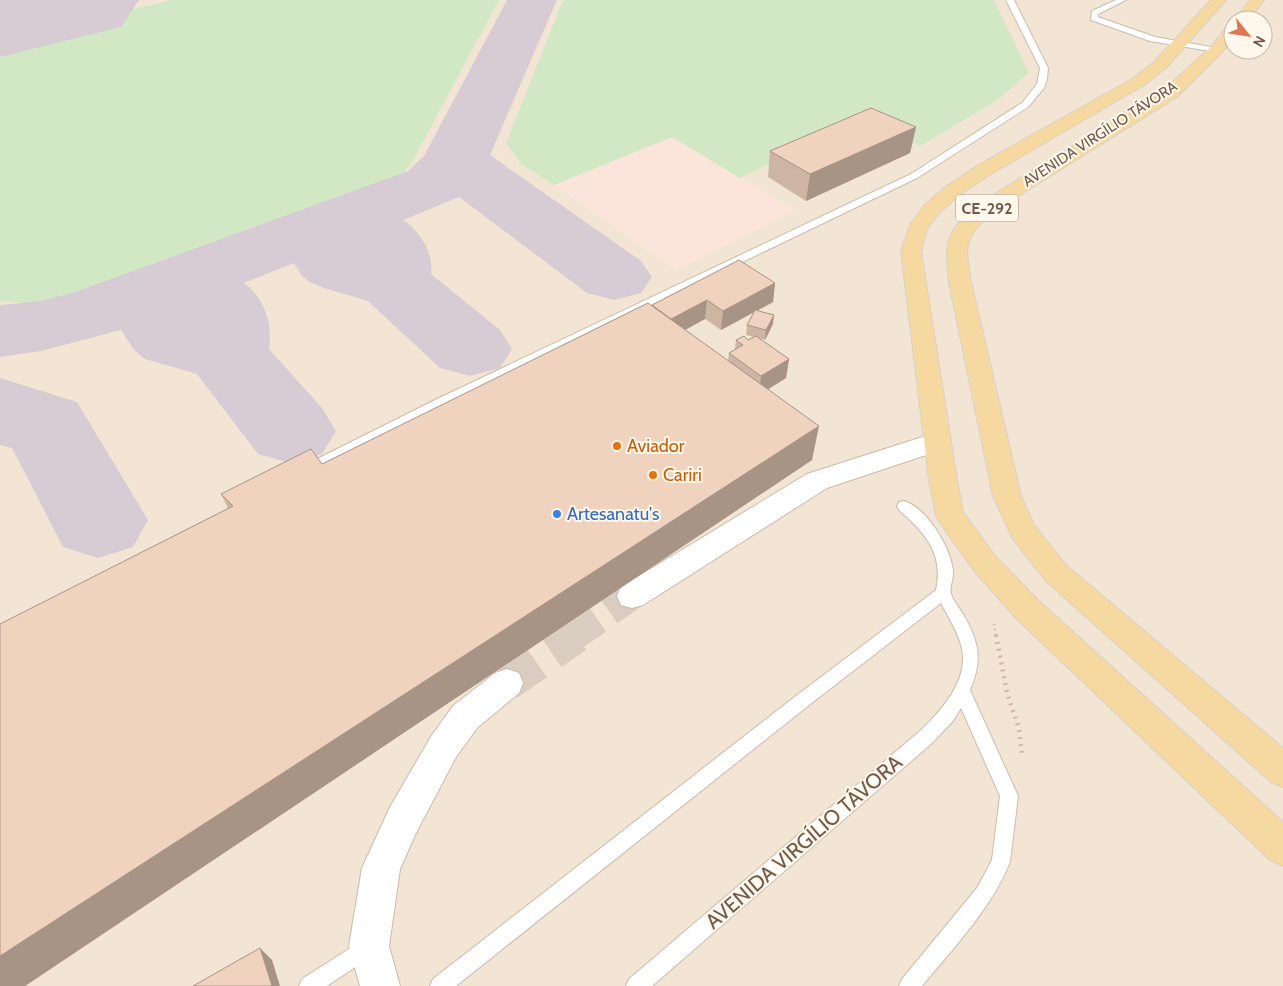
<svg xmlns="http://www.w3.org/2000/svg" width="1283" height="986" font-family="Cabin,sans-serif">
<rect width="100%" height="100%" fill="#fbf3e5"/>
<!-- residential -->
<path fill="#f2e5d4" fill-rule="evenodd" d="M0,0H1283V986H0ZM1233,20H1263V50H1233Z"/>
<!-- commercial -->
<path fill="#fbe5da" d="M672,137L796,210L676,270L554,185Z"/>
<!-- green -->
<path fill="#d2e8c4" d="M171,0H499L413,160L404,172L387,183L63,302L25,303L0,301V42Z
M563,0H994L1029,73L996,101L920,146L863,119L740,178L672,137L554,185L521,164L506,143Z"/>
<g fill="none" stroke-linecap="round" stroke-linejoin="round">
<!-- taxiway -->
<path fill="#d8ccd4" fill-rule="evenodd" d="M507,0H557L490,155L641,261L652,277L641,293L614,300L587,293L459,197L403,220C420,231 434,253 431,274L500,330L512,349L500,368L470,376L440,368L368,301L324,288L310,282L302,276L294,263L244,283C265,299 273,324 269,349L322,408L336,431L322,454L290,463L258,454L197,374L145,359L134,350L121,330L41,351L0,357V305L41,301L75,292L408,171L424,156Z
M0,378L77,402L148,520L133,547L98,558L63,547L12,448L0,445Z"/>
<!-- runway -->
<path fill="#d8ccd4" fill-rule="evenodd" d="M0,0H139L121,27L0,57Z"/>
<!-- minor-tunnel-far1 -->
<path stroke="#d9cdbf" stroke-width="28" stroke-dasharray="28 14" stroke-linecap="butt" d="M575,636L632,596"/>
<!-- minor-tunnel -->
<path stroke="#d9cdbf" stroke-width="36" stroke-dasharray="36 18" stroke-linecap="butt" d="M507,683L576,635"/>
<defs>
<path id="service" d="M1006,0H1014L1048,68L1047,79L1044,88L1028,107L917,178L443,406L309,474H299L297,471L299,468L435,400L911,174L1022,103L1037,84L1040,68Z
M1116,0H1126L1098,14V17L1155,37L1216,48L1220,50L1216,52L1150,41L1091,20L1092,11Z
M904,501C927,508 951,548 953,571C954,578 949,587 951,594C953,600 959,608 963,614C979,642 983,659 970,690L1018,796L1010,862C991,909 954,947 922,986H899L902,979L977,888L992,860L1000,796L961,708L953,721L932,743L652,986H626L629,979L920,731C942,710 971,678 961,645C957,630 948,617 941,603L804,709L456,986H430L433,979L792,699L936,590C944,553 925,533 899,510L897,506L899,502Z
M366,938L373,941L376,948L373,955L327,986H299L302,979Z"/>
<path id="minor" d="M938,432L947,434L951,441L947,448L827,488L643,605L632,608L621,605L617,596L621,587L807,474Z
M507,669L519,673L523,683L519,693L477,728L456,757L416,833L400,869L389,946L400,986H360L349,946L362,868L368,855L390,807L432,735L453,706L495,673Z"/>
<path id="primary" d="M1211,0H1226L1166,68L1144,85L991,174L958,196L938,214L927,229L921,251L957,480L963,512L995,556L1039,601L1283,822V866L1270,860L1017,619L975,572L940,523L936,515L929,480L901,251L910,225L924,206L944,188L977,166L1132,79L1154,62Z
M1250,0H1264L1249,20H1234Z
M1233,25V39L1221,53L1177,97L991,213C963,240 965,245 971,282L1021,496L1034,525L1066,565L1283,748V787L1271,782L1046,581L1013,539L993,496L949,282C944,241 946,233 977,205L1165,89L1211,47L1228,26Z"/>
</defs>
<!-- service casing -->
<use href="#service" stroke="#ccbbac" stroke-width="2"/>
<!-- minor casing -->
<use href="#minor" stroke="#ccbbac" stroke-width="2"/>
<!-- primary casing -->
<use href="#primary" stroke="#d8d1cd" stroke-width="2"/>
<!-- path-far1 -->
<path stroke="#d4b7a1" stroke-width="3" stroke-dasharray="1 4" stroke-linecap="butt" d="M994,624L996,636"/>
<!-- path -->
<path stroke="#d4b7a1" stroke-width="4.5" stroke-dasharray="2 5" stroke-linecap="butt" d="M996,635L1007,693L1019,729L1022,755"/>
<!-- service -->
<use href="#service" fill="#fff" fill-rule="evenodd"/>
<!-- minor -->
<use href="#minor" fill="#fff" fill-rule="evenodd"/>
<!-- primary -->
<use href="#primary" fill="#f6d9a1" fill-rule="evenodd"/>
</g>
<!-- wall -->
<path fill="#ceb5a3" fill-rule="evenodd" d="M916,127L910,153L806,201L768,177L770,151Z
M775,283L773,302L757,311L773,324L765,340L759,338L789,359L786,378L768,389L812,460L25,986H0L228,508L221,494L322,464L652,306V305ZM754,312L747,325L746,335L754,337L748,340H736L735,349L729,353L728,361L685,330L705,319L721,330Z"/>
<!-- shaded-wall -->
<path fill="#a79485" d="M916,127L910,153L806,201L810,174Z
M775,283L773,302L721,330L723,311Z
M707,300L705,319L670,338L671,319Z
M774,315L773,324L765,340L766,330Z
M789,359L786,378L759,395L761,376Z
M819,426L812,460L25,986H0V956Z
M260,948L272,960L280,986H272Z"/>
<!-- building -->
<path fill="#efd3be" stroke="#a79485" d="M871,108L916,127L810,174L770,151Z
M739,260L775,283L723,311L707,300L671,319L652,305Z
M648,303L819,426L0,956V624L233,506L221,494L311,449L322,464Z
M755,310L774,315L766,330L747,325Z
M744,336L748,340L756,336L789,359L761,376L729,353L743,345L736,340Z
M260,948L272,986H193Z"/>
<!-- markers -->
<g fill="#e8710a" stroke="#fef7eb" stroke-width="2">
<circle cx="617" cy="446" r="5"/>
<circle cx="653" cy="475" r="5"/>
</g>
<circle fill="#3f7fe0" stroke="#fef7eb" stroke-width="2" cx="557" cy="514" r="5"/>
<g text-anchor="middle" stroke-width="4" stroke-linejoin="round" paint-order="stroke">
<!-- far-street labels -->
<g font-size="15" fill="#735b4c" stroke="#fef7eb">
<text transform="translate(1100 134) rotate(-33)" y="5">AVENIDA VIRGÍLIO TÁVORA</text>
</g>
<!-- shield labels -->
<rect fill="#fef7eb" stroke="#9d8a7c" stroke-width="1" x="956" y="194.5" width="62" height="27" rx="4"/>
<g font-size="16" font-weight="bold" fill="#735b4c">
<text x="987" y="214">CE-292</text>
</g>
<!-- food labels -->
<g font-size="18" fill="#c56008" stroke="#fef7eb" text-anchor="start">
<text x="627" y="452">Aviador</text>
<text x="663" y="481">Cariri</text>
</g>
<!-- shop labels -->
<g font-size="18" fill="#366cbe" stroke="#fef7eb" text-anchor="start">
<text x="567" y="520">Artesanatu's</text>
</g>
<!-- near-street labels -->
<g font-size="21" fill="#735b4c" stroke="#fef7eb">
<text transform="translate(804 842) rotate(-41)" y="7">AVENIDA VIRGÍLIO TÁVORA</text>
</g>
</g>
<!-- north arrow -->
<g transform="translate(1248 35) rotate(120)"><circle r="24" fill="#fef7eb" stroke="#c6b9ab"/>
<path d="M0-4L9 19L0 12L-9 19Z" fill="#df7551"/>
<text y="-8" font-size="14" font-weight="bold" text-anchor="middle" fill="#735b4c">N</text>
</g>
</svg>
